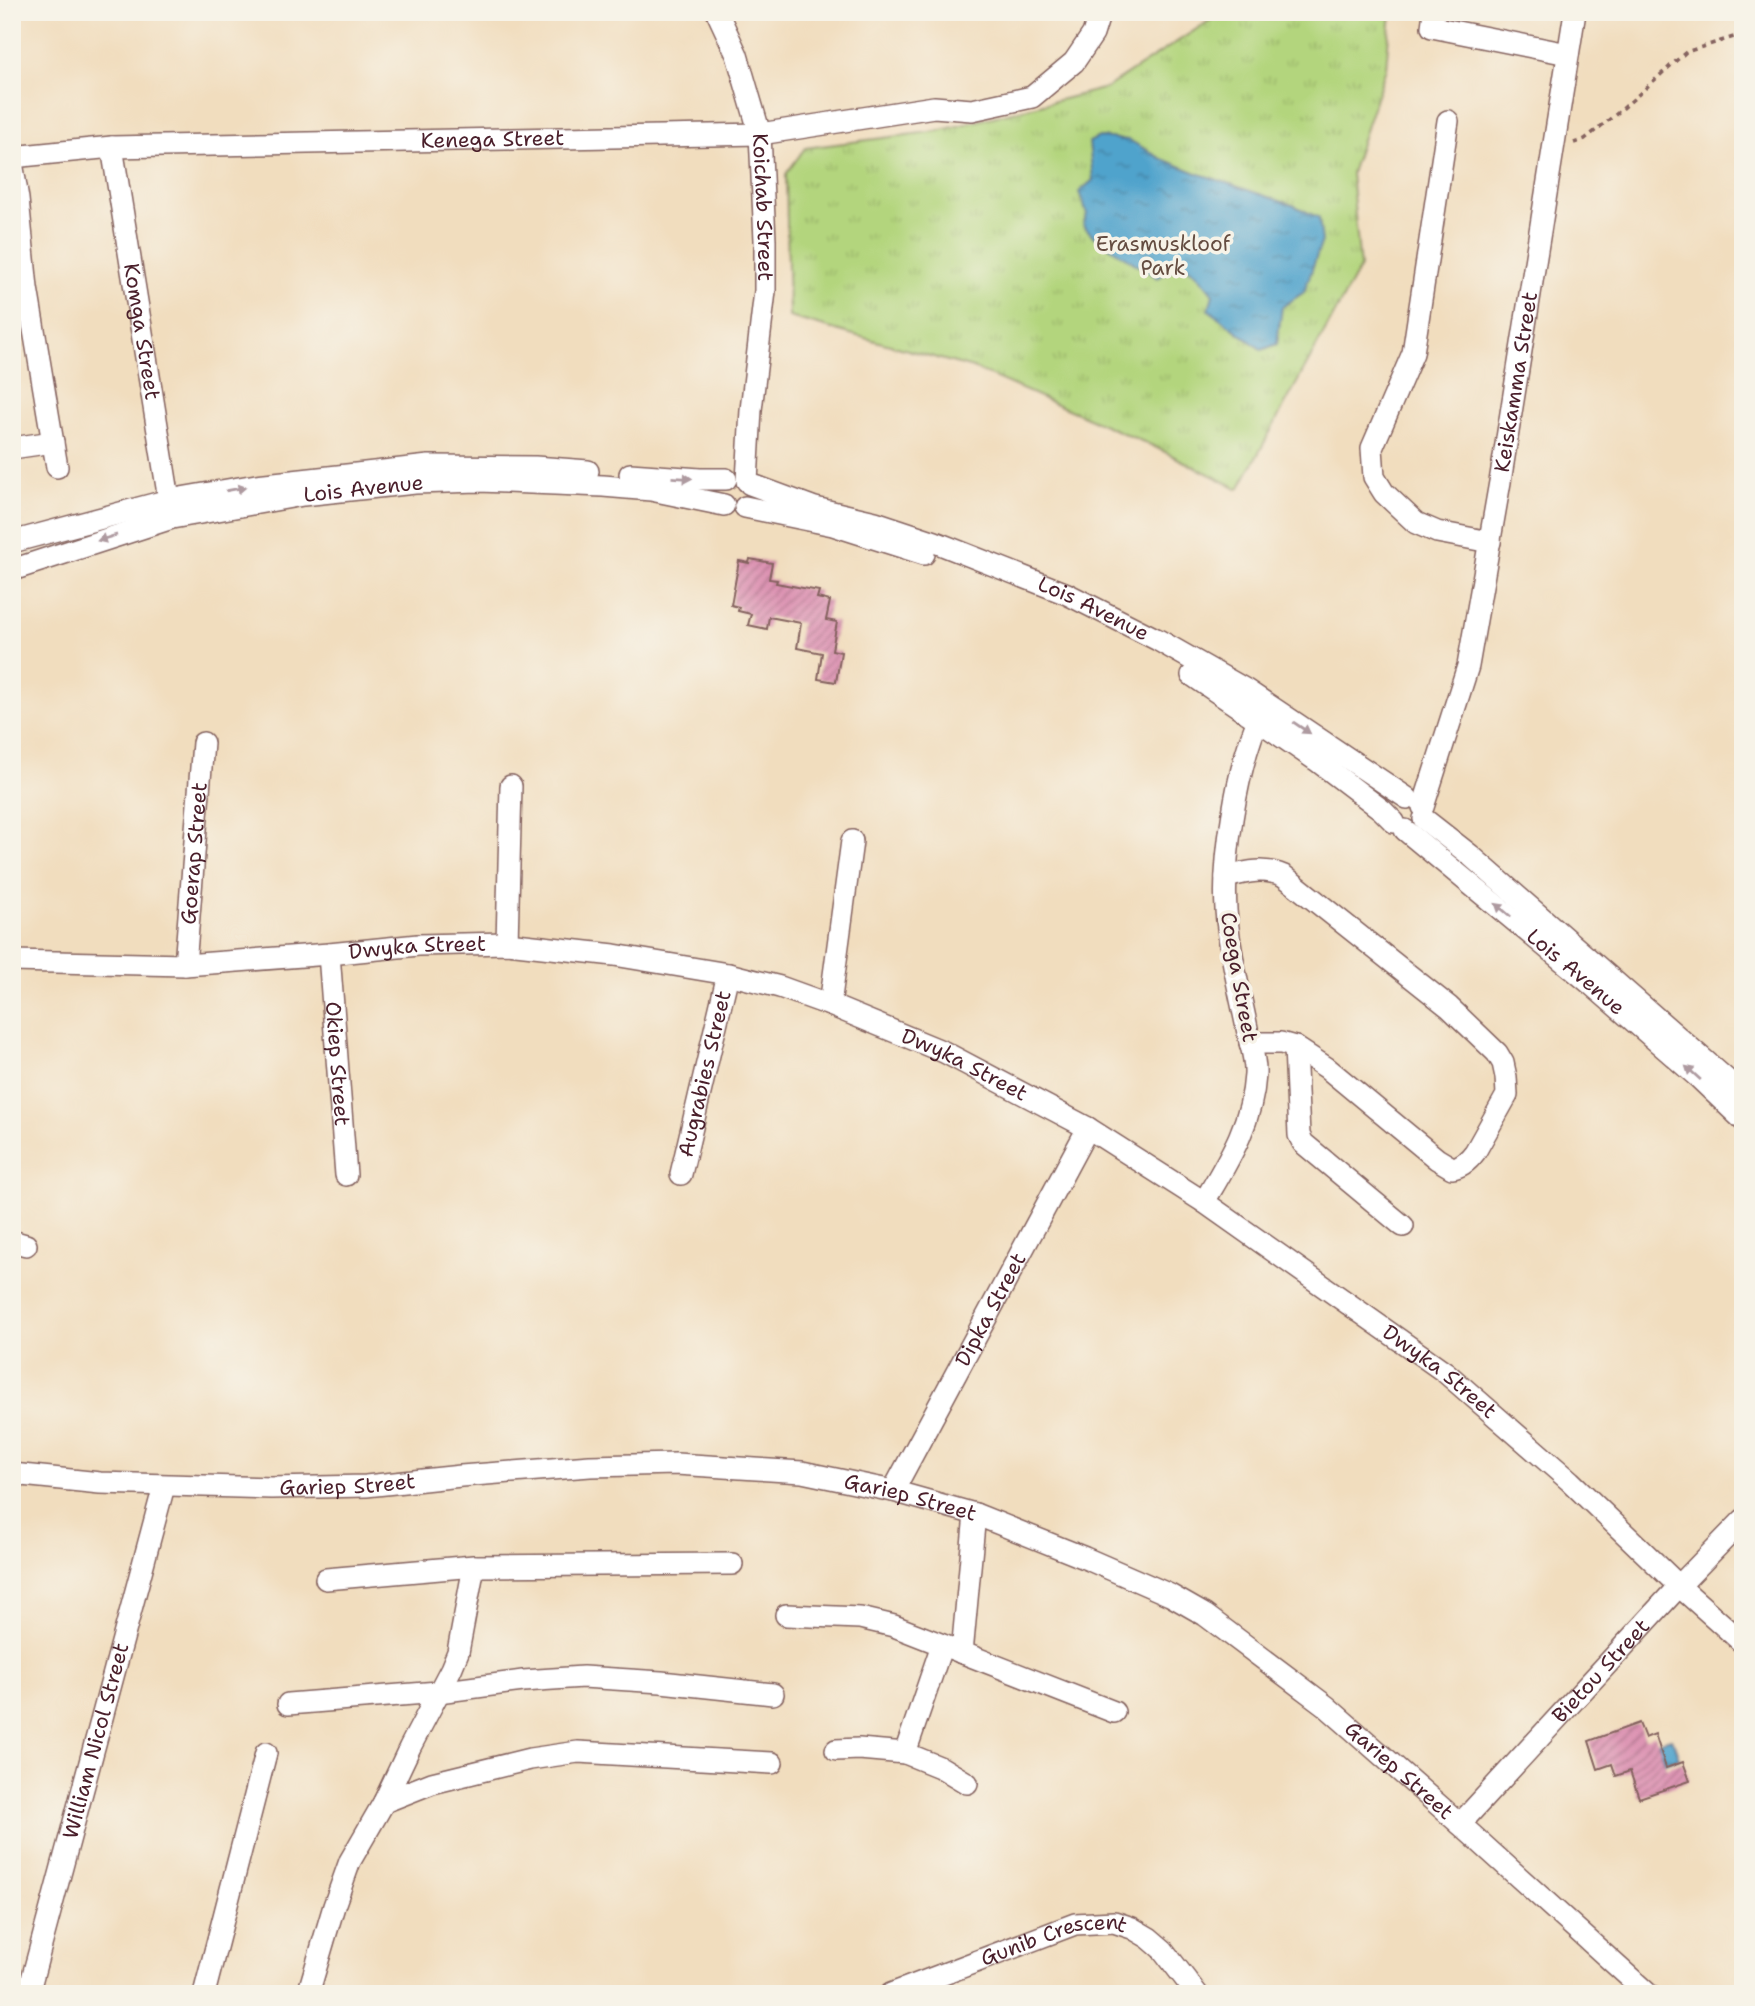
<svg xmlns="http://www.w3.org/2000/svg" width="1755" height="2006" font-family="'Shantell Sans',sans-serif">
<defs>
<pattern id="park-tufts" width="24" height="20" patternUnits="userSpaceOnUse" patternTransform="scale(1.75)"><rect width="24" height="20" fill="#b3d57d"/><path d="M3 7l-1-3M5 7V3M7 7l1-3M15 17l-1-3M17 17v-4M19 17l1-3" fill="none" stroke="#9bb66c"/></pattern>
<pattern id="water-ripples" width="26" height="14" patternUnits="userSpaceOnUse" patternTransform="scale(1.75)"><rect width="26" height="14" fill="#50a3cc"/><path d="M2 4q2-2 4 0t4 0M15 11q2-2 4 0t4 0" fill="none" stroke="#4484a6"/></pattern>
<pattern id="building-hatch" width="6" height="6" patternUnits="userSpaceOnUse" patternTransform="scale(1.75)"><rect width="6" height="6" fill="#dc90b1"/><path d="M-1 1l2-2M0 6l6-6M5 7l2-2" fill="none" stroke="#b47590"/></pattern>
</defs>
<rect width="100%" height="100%" fill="#f7f3e8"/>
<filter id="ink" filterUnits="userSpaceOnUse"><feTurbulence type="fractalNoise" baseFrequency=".0143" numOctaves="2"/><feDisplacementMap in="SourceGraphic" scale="14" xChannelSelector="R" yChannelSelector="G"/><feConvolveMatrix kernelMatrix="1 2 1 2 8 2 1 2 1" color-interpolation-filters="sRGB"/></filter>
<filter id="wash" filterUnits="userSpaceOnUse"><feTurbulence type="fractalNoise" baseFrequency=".00686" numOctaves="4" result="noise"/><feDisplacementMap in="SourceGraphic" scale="28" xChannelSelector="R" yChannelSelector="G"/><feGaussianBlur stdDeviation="1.57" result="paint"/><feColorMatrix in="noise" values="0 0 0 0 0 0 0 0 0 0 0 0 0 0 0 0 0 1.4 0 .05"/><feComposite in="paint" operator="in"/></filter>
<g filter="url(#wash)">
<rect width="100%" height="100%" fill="#f1ddbe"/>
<!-- park -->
<path fill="url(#park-tufts)" stroke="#7e7a54" stroke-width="2" d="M1217,12H1391L1386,68L1351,173L1360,267L1239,489L1153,446L973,368L789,317L786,174L805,148L938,131L1106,88L1215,17Z"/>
<!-- water -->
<path fill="url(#water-ripples)" stroke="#4d617c" stroke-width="2" d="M1099,137L1129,140L1162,159L1197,173L1295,206L1319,218L1322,241L1304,292L1282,307L1277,344L1262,350L1209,310L1213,294L1197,274L1184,265L1167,272L1158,278L1095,238L1083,225L1087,214L1079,192L1093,180L1089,142Z
M1672,1738L1679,1758L1665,1763L1658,1742Z"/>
<g id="blocks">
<!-- building -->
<path fill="url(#building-hatch)" d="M750,559L772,563L769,579L777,580L776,583L819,591L817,598L830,601L826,620L837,622L832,650L841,652L836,682L818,679L822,653L797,648L801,623L769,617L767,629L748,625L751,614L738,611L739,607L731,605L739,561L749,563Z
M1639,1723L1645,1738L1655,1734L1666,1768L1683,1762L1690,1781L1639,1798L1630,1771L1616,1776L1612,1764L1598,1769L1589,1741Z"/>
</g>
</g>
<g filter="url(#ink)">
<use href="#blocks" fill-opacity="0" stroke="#84625e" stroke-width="2"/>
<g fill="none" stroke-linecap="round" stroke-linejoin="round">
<defs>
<g id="minor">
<path id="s1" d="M717,12L737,55L760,134L765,240V291L751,410L747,481"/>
<path d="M1434,12L1432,27L1568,54"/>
<path d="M1448,121L1413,353L1372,448L1374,477L1384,493L1416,523L1437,532L1490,542"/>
<path id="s2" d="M112,147L171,512"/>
<path id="s3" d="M12,157L112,147L760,134L934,107L972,110L1032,97L1074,62L1093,34L1100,12"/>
<path d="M12,162L18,199L27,288L57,467"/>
<path d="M12,448L53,442"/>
<path d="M630,474L700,479H726"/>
<path id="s4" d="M750,484L815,508L875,522L935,542L1067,594L1158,640L1246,690L1407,798"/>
<path d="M745,507L833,525L924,554"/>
<path d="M12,542L169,500L256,485L429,466L535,467L588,471"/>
<path id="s5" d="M12,570L172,518L303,495L415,483L479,481L603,486L651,490L724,505"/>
<path d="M1192,675L1316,760L1382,810L1394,822"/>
<path id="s6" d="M1423,807L1468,666L1500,482L1575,12"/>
<path d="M1424,819L1470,855L1743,1094"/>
<path id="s7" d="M1405,830L1592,985L1699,1078L1743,1120"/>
<path d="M1226,877C1246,872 1264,867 1284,876L1449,1007L1497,1053L1503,1063L1506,1077L1507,1095L1475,1152C1469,1160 1462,1167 1452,1168L1437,1159L1327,1068L1295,1047L1281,1043H1250"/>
<path d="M507,943L511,786"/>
<path id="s8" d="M329,954L346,1175"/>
<path id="s9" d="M12,961L185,965L329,954L418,945L507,943L614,955L728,974L780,987L830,1005L944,1052L1088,1128L1204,1202L1445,1372L1570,1481L1679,1586L1743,1643"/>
<path id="s10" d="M185,965L203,743"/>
<path d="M830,1005L852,841"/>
<path d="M1295,1047L1299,1135L1303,1143L1403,1226"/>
<path id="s11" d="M681,1174L728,974"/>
<path d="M1204,1202C1228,1161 1252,1124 1255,1075C1256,1061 1251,1046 1248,1033C1241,998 1232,963 1228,928C1219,871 1237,761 1263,709"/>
<path d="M12,1241L26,1245"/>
<path id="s12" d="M12,1474L100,1483L271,1488L366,1486L461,1476L590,1466L676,1464L802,1472L893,1491L975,1514L1085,1558L1170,1595L1205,1615L1326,1706L1460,1824L1648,1994"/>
<path id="s13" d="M893,1491L1088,1128"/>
<path d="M326,1579L474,1566"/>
<path d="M786,1615L860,1618L894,1626L1114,1712"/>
<path d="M962,1653L975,1514"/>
<path d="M288,1704L438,1692L523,1681L583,1677L661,1682L773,1694"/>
<path d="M836,1750L859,1749L905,1753L942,1645"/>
<path d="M905,1753L942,1768L967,1783"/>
<path d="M384,1802L432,1783L530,1759L578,1752L772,1763"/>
<path id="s14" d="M1460,1824L1679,1586L1743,1520"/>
<path id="s15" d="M28,1994L164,1486"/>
<path d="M204,1994L266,1753"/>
<path d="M308,1994L334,1906L350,1861L384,1802L410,1747L451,1669L458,1652L474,1566L732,1564"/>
<path id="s16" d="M891,1994L1075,1924L1114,1922L1132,1928L1149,1938L1163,1950L1197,1994"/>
</g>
</defs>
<!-- minor casing -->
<use href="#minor" stroke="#84625e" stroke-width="24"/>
<!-- path -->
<path stroke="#84625e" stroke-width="3.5" stroke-dasharray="5 5" stroke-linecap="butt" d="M1574,143L1585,139L1620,111L1686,52L1743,34"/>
<!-- minor -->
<use href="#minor" stroke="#fff" stroke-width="21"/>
</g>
<!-- one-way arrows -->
<defs><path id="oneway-solid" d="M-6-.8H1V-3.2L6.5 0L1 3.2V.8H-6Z" transform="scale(1.75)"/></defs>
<g fill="#ae9aa0">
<use href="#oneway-solid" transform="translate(682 478) rotate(3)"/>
<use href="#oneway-solid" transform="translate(236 489) rotate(-10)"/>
<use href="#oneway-solid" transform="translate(107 538) rotate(163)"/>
<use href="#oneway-solid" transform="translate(1302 728) rotate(34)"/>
<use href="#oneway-solid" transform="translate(1503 910) rotate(-140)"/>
<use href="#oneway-solid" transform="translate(1693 1073) rotate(-138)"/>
</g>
</g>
<g text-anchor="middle" stroke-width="7" stroke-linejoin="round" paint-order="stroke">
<!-- street labels -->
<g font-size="21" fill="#4a1f2b" stroke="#f7f3e8">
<text dy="7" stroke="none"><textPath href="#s3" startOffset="481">Kenega Street</textPath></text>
<text dy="7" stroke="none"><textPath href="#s1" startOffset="203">Koichab Street</textPath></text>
<text dy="7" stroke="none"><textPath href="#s2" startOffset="187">Komga Street</textPath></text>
<text dy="7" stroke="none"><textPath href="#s6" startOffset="436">Keiskamma Street</textPath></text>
<text dy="7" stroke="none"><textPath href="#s5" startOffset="362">Lois Avenue</textPath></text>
<text dy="7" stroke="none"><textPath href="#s4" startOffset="366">Lois Avenue</textPath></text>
<text dy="7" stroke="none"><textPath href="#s10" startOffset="112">Goerap Street</textPath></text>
<text dy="7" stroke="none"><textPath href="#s9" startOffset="406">Dwyka Street</textPath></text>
<text dy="7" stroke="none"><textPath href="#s7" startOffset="222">Lois Avenue</textPath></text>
<text transform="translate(1239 977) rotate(80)" y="7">Coega Street</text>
<text dy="7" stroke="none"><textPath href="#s8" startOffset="110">Okiep Street</textPath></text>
<text dy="7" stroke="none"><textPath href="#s9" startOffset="973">Dwyka Street</textPath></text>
<text dy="7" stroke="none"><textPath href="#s11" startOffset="103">Augrabies Street</textPath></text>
<text dy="7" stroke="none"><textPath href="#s13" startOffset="206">Dipka Street</textPath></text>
<text dy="7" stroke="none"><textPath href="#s9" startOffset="1540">Dwyka Street</textPath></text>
<text dy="7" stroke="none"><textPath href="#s12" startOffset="336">Gariep Street</textPath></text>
<text dy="7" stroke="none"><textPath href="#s12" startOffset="903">Gariep Street</textPath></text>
<text dy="7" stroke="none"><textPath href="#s14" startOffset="208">Bietou Street</textPath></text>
<text dy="7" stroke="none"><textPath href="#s15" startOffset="262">William Nicol Street</textPath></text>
<text dy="7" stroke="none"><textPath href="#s12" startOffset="1470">Gariep Street</textPath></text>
<text dy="7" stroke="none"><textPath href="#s16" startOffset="173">Gunib Crescent</textPath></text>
</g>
<!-- park labels -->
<g font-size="21" fill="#644c40" stroke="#f7f3e8">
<text x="1163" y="251">Erasmuskloof<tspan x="1163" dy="24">Park</tspan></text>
</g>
</g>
<!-- margin -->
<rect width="1755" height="2006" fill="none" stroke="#f7f3e8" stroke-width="42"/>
</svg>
